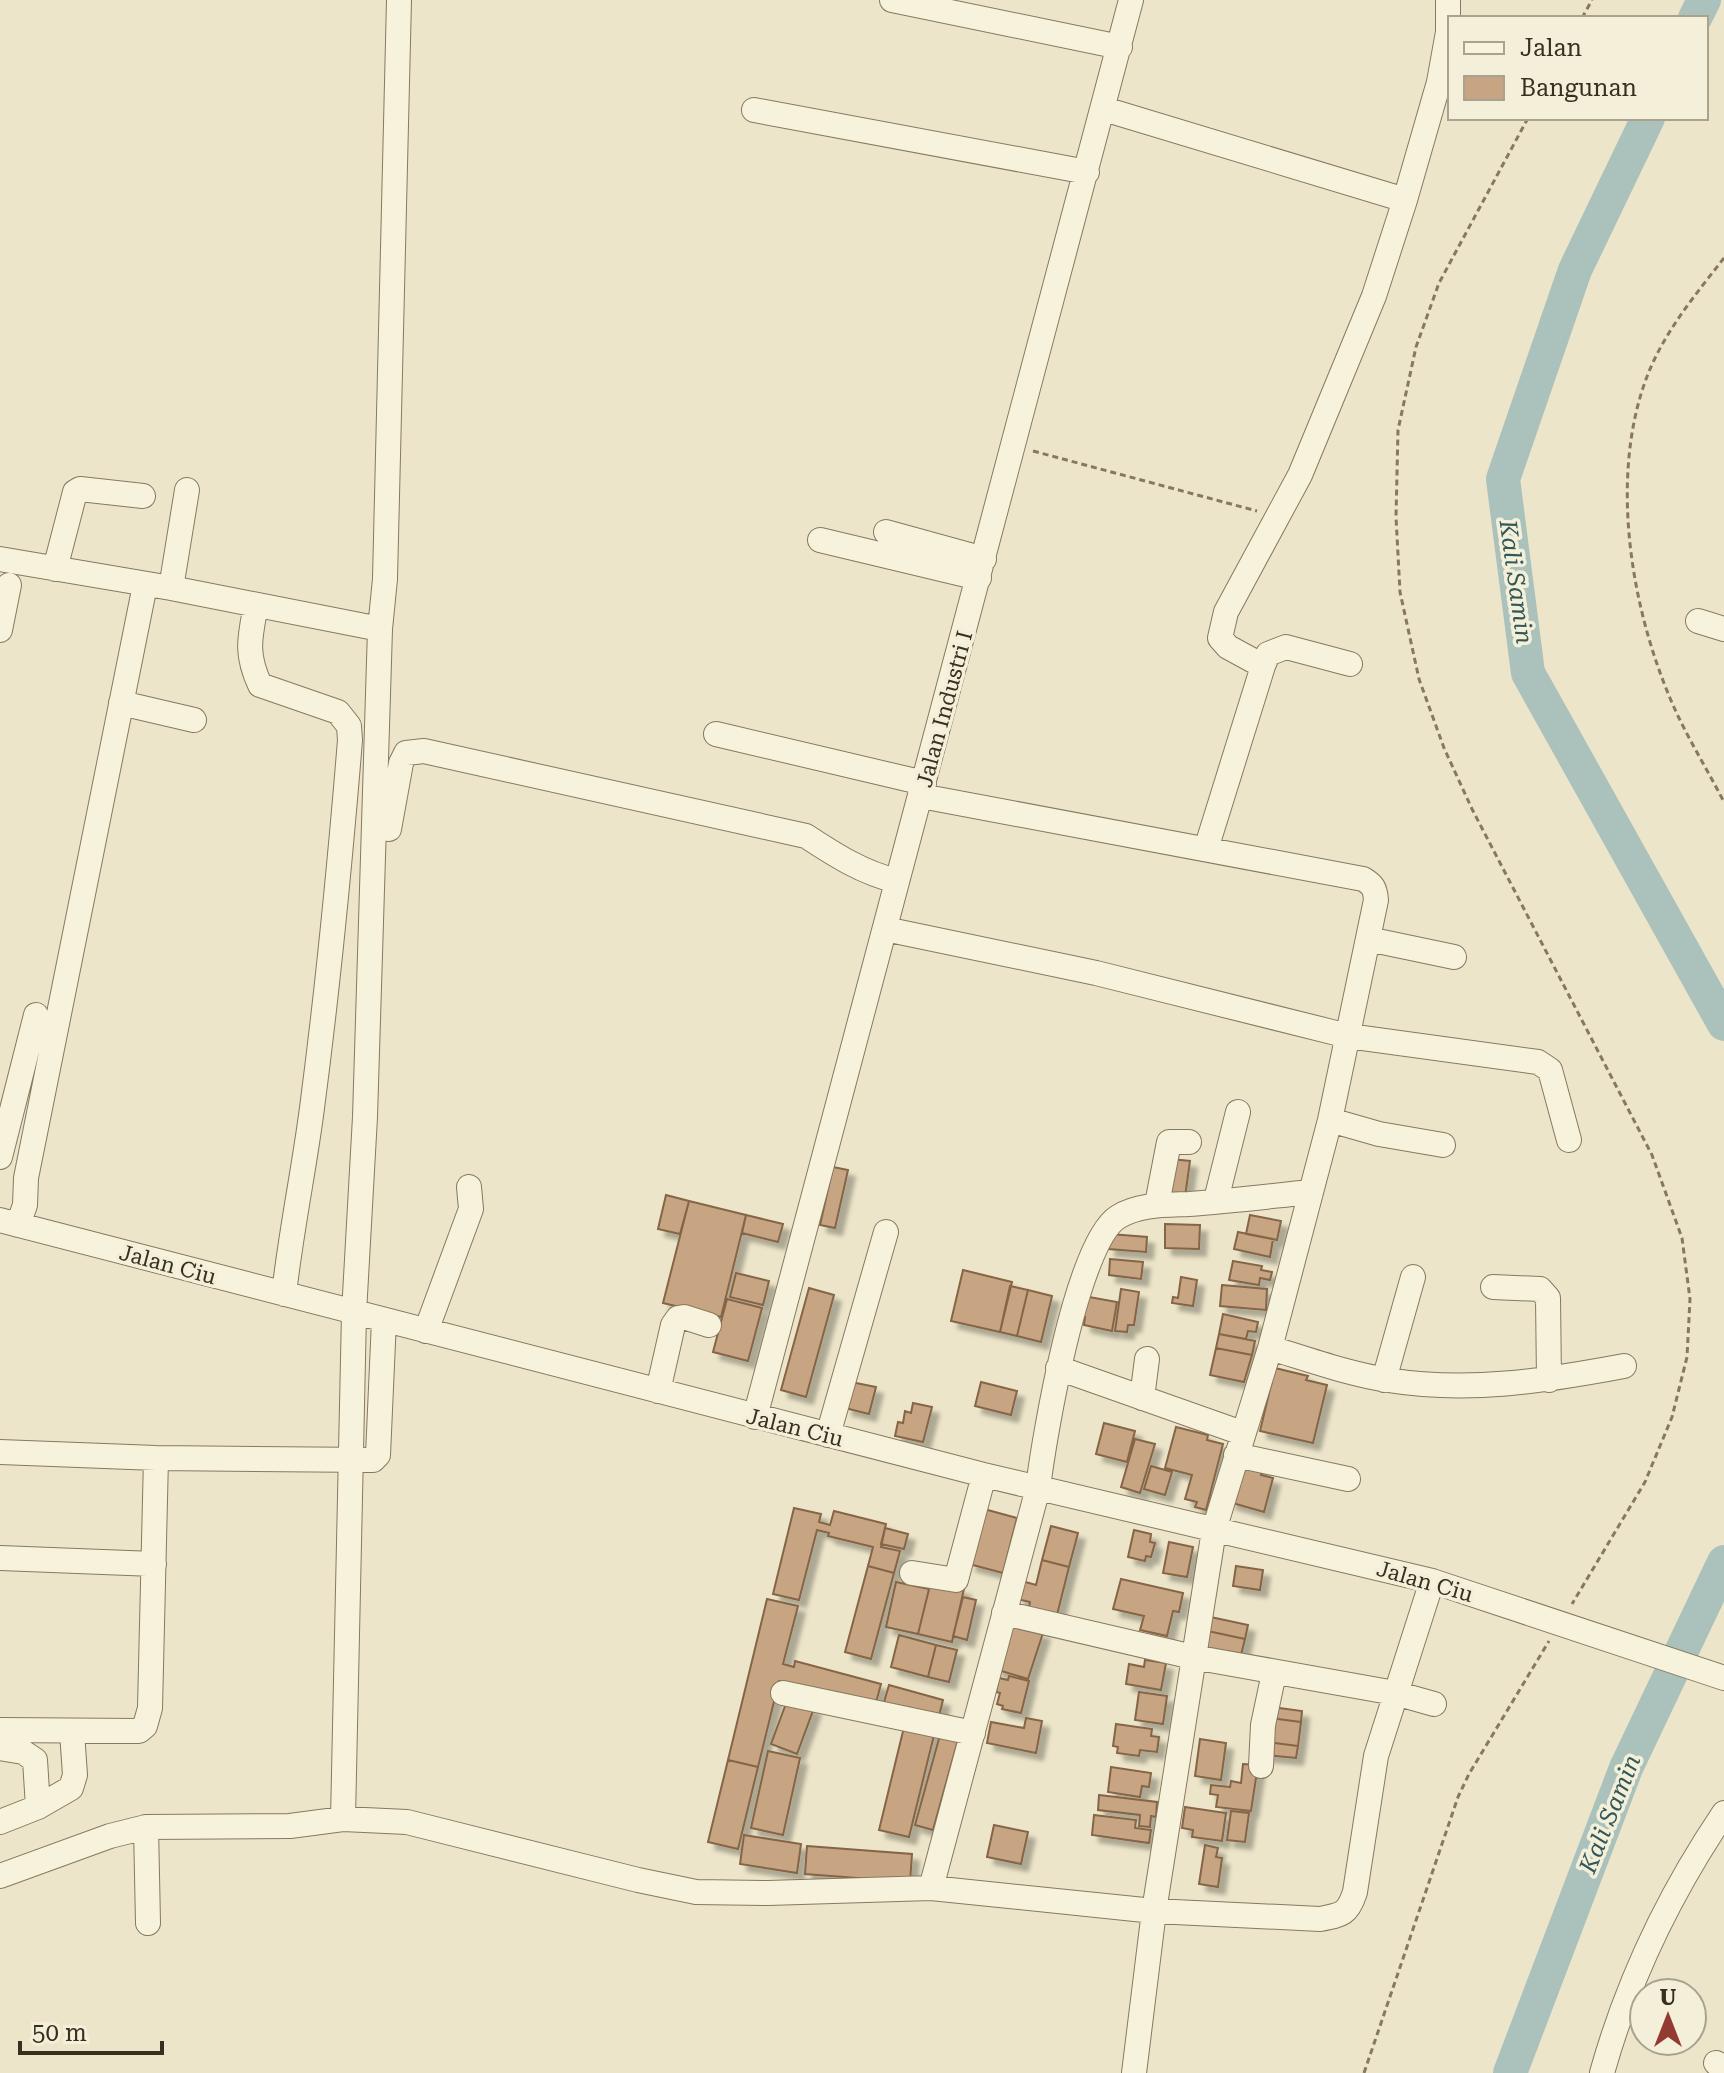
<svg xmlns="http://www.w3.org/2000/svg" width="1724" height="2073" font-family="'Roboto Serif',serif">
<defs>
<filter id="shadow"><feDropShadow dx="7" dy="7" stdDeviation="2" flood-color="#0004"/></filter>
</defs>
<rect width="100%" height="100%" fill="#ece5c9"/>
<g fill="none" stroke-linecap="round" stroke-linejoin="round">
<!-- river -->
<path stroke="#aac1bc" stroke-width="34" d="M1695,18L1704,0
M1648,118L1575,270L1503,479L1528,673L1724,1024
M1510,2073L1626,1768L1724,1562"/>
</g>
<!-- building -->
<path fill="#c8a582" stroke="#856546" stroke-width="2" filter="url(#shadow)" d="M1171,1159L1190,1161L1185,1197L1166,1194Z
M833,1167L848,1170L835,1228L820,1225Z
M666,1195L689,1201L680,1234L658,1229Z
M689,1201L746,1215L721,1317L663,1303Z
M746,1215L783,1224L778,1242L742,1233Z
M1250,1215L1281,1221L1277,1240L1246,1234Z
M1165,1224L1200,1225L1199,1249L1165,1248Z
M1238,1232L1273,1239L1270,1257L1234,1249Z
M1110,1234L1147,1237L1146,1252L1108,1249Z
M1110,1259L1143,1262L1141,1279L1109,1275Z
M1233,1261L1262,1266L1261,1270L1272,1272L1270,1280L1260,1278L1259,1285L1229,1280Z
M963,1270L1012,1282L1000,1332L951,1321Z
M736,1273L769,1281L763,1305L730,1297Z
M1181,1277L1197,1280L1193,1306L1172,1303L1173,1297L1178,1298Z
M1222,1285L1267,1289L1266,1310L1220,1306Z
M1010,1286L1028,1290L1017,1336L1000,1332Z
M809,1288L834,1295L806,1397L781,1390Z
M1121,1289L1139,1292L1134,1325H1128L1127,1332L1115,1331Z
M1028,1290L1052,1296L1041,1342L1017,1336Z
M1089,1297L1117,1302L1112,1331L1084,1325L1085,1317L1077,1316Z
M727,1299L762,1308L748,1361L713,1352Z
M1223,1314L1258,1322L1256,1332L1248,1331L1246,1339L1219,1334Z
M1219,1334L1255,1341L1252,1355L1216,1348Z
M1216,1348L1252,1355L1244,1382L1210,1375Z
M1275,1368L1308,1376L1306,1380L1327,1385L1313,1443L1260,1431Z
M851,1382L876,1387L869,1414L845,1408Z
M981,1382L1017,1391L1011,1415L975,1406Z
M913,1403L932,1407L923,1442L895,1436L898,1422L903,1423L905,1411L911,1413Z
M1104,1423L1135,1431L1127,1462L1096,1454Z
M1176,1427L1208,1435L1207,1440L1223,1444L1206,1510L1195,1507L1197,1502L1185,1499L1192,1475L1165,1468Z
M1135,1439L1155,1444L1140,1493L1121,1487Z
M1240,1459L1263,1465L1261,1475L1273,1478L1264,1512L1229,1502Z
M1151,1466L1172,1472L1165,1495L1144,1489Z
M794,1508L821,1514L819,1522L830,1525L834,1511L886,1524L881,1547L900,1551L894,1573L868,1566L873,1547L828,1536L829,1533L817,1530L799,1600L773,1594Z
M984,1509L1017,1518L1003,1573L969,1564Z
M1051,1526L1078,1533L1069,1567L1042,1560Z
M885,1528L908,1534L904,1549L881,1544Z
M1134,1530L1151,1534L1150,1542L1155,1543L1151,1557L1146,1556L1145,1561L1128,1557Z
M1169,1542L1193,1547L1187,1577L1163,1573Z
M1042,1560L1069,1567L1056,1619L1028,1612L1030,1602L1017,1599L1022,1581L1036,1585Z
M868,1566L894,1573L871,1659L845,1652Z
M1236,1566L1263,1570L1260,1590L1233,1586Z
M1121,1579L1183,1593L1179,1612L1173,1611L1167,1636L1140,1630L1144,1616L1113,1609Z
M931,1581L964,1589L952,1642L918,1634Z
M896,1582L929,1589L918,1634L886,1627Z
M963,1597L976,1600L967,1640L953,1636Z
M767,1599L798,1606L783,1664L794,1667L795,1661L881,1684L874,1710L779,1681L758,1767L728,1760Z
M1206,1616L1248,1625L1245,1639L1203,1630Z
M1009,1623L1043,1633L1028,1679L995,1669Z
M1203,1630L1245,1639L1241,1655L1199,1646Z
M899,1635L936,1645L928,1677L891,1667Z
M936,1645L957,1650L949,1682L928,1677Z
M1145,1660L1166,1663L1161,1690L1126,1684L1129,1664L1144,1667Z
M1009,1676L1029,1681L1021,1713L1002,1709L1003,1706L997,1704L1000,1693L996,1692L999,1678L1008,1680Z
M889,1685L943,1700L937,1724L882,1709Z
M1139,1692L1167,1696L1163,1724L1135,1720Z
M788,1698L814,1708L797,1754L771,1744Z
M1272,1707L1302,1711L1301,1722L1270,1718Z
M1026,1718L1042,1721L1036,1753L987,1743L991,1722L1024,1728Z
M1270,1718L1301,1722L1298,1746L1267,1742Z
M905,1723L935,1731L909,1837L879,1830Z
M1116,1724L1152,1729L1151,1736L1159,1737L1157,1752L1140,1750L1139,1756L1117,1753L1118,1747L1113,1746Z
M940,1735L958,1740L933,1830L915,1825Z
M1200,1739L1226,1743L1221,1780L1195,1776Z
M1267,1742L1298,1746L1296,1758L1266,1755Z
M768,1751L800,1758L783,1835L751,1828Z
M728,1760L758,1767L738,1849L708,1842Z
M1243,1764L1258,1765L1251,1811L1216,1807L1218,1795L1210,1794L1211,1785L1230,1787L1231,1781L1241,1783Z
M1111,1767L1151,1773L1149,1787L1142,1786L1140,1797L1108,1792Z
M1099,1795L1157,1802L1156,1817L1151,1816L1150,1827L1139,1826L1140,1815L1098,1810Z
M1185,1807L1226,1813L1222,1841L1192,1837L1193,1830L1182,1828Z
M1231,1811L1249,1813L1245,1842L1227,1840Z
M1094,1815L1136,1820L1135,1828L1151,1830L1149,1843L1092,1835Z
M994,1825L1028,1832L1021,1864L987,1857Z
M744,1835L801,1844L797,1873L740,1864Z
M1205,1845L1218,1848L1216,1857L1222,1858L1218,1887L1199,1884Z
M807,1846L912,1854L910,1882L805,1874Z"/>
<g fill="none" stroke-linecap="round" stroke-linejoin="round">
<defs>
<path id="minor" d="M892,0L1120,47
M1104,109L1405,200
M754,110L1087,172
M886,532L984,559
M820,540L979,578
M0,559L171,588L380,629
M55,569L75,492L80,489L143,496
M171,588L187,490
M256,605C250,637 245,653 260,685L338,712L349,726L350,740C340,863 328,986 312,1108C304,1170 291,1231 284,1294
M1698,621L1724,629
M0,630L9,585
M1263,666L1268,654L1286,647L1350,664
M121,703L194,720
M716,734L924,783
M921,796L1363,879C1373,885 1375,888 1376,900L1330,1120L1270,1348L1214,1530L1154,1911L1134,2073
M389,829L401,763L406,753L424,751L806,836C835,855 863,873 897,881
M1206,849L1263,666L1228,647L1220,638L1226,612L1300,475L1374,296L1405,200L1439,82L1448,32V0
M885,929L1096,973L1348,1036L1538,1062L1550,1070L1569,1140
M1368,939L1454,957
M1330,1120L1379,1134L1443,1145
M0,1157L36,1015
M1216,1200L1238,1112
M1157,1204L1169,1142H1189
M0,1220L984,1475L1432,1581L1724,1678
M18,1225L25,1205L26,1178L145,585
M1493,1287L1540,1289L1548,1298L1549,1380
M426,1331L471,1209L469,1187
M1270,1348C1308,1359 1348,1374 1388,1380C1468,1393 1544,1381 1624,1366
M1058,1368L1242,1433
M1384,1380L1413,1277
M658,1391L673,1325L678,1318L684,1317L709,1325
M1142,1398L1147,1359
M755,1417L1131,0
M828,1435L886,1232
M0,1452L156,1458L373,1460L378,1455L384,1320
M1236,1455L1348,1479
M0,1558L154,1564
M912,1573L956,1580L984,1475
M1004,1613L1193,1657L1395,1693L1434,1704
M783,1693L973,1733
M0,1730L139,1731L145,1726L150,1708L156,1458
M0,1748L23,1752L35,1760L38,1807
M1261,1766L1263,1725L1274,1673
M343,1819L354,1313L365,1117L380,629L385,579L399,0
M0,1822L38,1807L71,1788L75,1775L72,1732
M146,1827L148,1923
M0,1876L110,1836L146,1827L290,1826L343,1819L407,1822L638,1880L696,1892L768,1893L931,1888L1154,1911L1320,1919C1342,1915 1348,1914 1355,1892L1376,1756L1432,1581
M931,1888L1038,1488C1044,1437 1077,1242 1118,1217C1139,1204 1166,1205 1189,1204C1230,1201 1271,1196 1311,1192
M1716,2063L1724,2067
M1602,2073C1628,1980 1670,1893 1724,1813"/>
</defs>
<!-- minor casing -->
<use href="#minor" stroke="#88785f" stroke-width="26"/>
<!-- path -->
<path stroke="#88785f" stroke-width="3" stroke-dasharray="6 4" stroke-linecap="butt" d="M1582,18L1592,0
M1528,118L1439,283L1416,347L1398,430L1396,517L1400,592L1419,679L1444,748L1472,809L1652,1155L1682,1238L1690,1299L1687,1357L1672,1417L1645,1482L1572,1604
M1724,258C1696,294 1665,331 1648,374C1607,478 1632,618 1678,716C1692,745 1709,773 1724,802
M1033,451L1257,511
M1364,2073L1458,1797L1469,1774L1549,1641"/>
<!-- minor -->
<use href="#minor" stroke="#f7f2dc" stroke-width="24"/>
</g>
<g text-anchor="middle" stroke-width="7" stroke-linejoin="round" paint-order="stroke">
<!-- street labels -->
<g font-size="22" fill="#392f21" stroke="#f4efd9">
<text transform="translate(944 709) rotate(-75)" y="8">Jalan Industri I</text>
<text transform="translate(168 1264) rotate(15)" y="8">Jalan Ciu</text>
<text transform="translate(795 1427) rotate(14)" y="8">Jalan Ciu</text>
<text transform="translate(1425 1581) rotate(16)" y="8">Jalan Ciu</text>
</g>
<!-- water labels -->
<g font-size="24" font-style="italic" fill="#325758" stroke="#f4efd9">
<text transform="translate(1516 582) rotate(82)" y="8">Kali Samin</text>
<text transform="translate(1610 1814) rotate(-68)" y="8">Kali Samin</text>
</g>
</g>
<!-- legend -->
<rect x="1448" y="16" width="260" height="104" fill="#f4efd9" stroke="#a9a28f" stroke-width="2"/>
<rect x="1464" y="42" width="40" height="12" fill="#f7f2dc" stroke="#a9a28f" stroke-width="2"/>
<text x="1520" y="56" font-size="24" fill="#392f21">Jalan</text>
<rect x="1464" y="76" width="40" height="24" fill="#c8a582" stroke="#a9a28f" stroke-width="2"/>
<text x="1520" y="96" font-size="24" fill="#392f21">Bangunan</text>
<!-- north arrow -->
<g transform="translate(1668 2017)"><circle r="38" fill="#f4efd9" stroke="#a9a28f" stroke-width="2"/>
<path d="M0-6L14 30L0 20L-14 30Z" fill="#933b33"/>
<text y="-12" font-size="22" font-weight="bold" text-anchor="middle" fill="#392f21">U</text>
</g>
<!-- scale -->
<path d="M20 2041v12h142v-12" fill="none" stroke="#392f21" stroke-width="4"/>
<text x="32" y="2041" font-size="24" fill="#392f21" stroke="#f4efd9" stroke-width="6" paint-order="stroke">50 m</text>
</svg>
